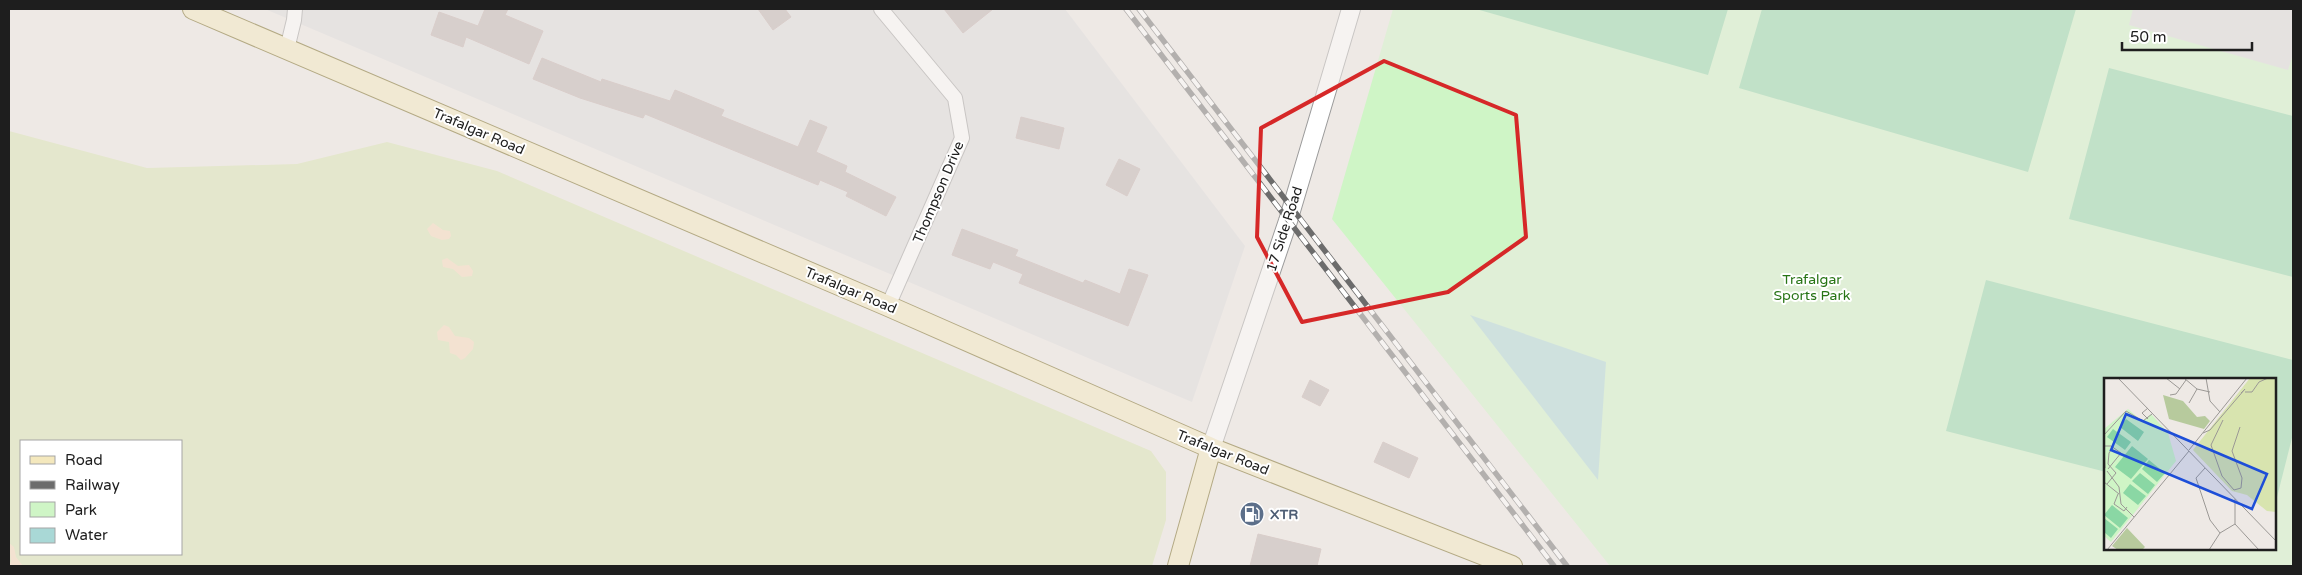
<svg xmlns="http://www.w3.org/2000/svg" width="2302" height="575" font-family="'Varela Round',sans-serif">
<rect width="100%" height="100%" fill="#eee9e5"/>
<!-- residential -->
<path fill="#dcdbdc" d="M265,9H1065L1245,246L1192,402Z"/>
<!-- grass -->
<path fill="#d8e4af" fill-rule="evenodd" d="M9,131L147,168L297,164L387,142L497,171L1151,451L1166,472V520L1152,566H9ZM21,441H181V554H21Z"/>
<!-- sand -->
<path fill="#f9dab9" d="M433,223L443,230L450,231L451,236L449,239L442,240L431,236L427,229Z
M447,258L458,266L469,265L473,271L472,276L462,277L453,269L443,267L442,260Z
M444,325L449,327L455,336L469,338L474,342L473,349L465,358L461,360L456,355L450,353L449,342L438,340L437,332Z
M9,543L14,547L16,557L23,566H9L11,561Z"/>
<!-- park -->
<path fill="#cff5c6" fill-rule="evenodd" d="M1393,9H2293V566H1610L1332,219ZM2106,379H2276V549H2106Z"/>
<!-- pitch -->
<path fill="#8ad7a4" d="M1476,9H1728L1708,75Z
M1762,9H2076L2028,172L1739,88Z
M2109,68L2293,116V277L2069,219Z
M1986,280L2293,360V434L2276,501V379H2106V472L1946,431Z"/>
<!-- parking -->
<path fill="#dadada" d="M2133,9H2293V54L2288,70L2129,25Z"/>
<!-- water -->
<path fill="#a9d8d6" d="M1470,315L1606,362L1598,480Z"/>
<!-- building -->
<path fill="#bbb0ae" stroke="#bfaca9" d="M485,9H508L505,15L543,31L529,64L466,37L463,47L431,35L439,12L478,26Z
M758,9H785L791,17L773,30Z
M944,9H993L963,33Z
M542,58L601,82L602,79L670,101L675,90L724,110L721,116L798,147L810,120L827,127L816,152L847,166L845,172L896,197L886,216L846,196L848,192L820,180L818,185L645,114L643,118L580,98L533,79Z
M1021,117L1064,128L1059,149L1016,138Z
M1119,159L1140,169L1127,196L1106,185Z
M962,229L1018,250L1015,256L1083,283L1085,280L1120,294L1129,269L1148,275L1128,326L1019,283L1023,274L993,262L990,269L952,255Z
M1310,380L1329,390L1320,406L1302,397Z
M1383,442L1418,458L1409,478L1374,462Z
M1258,534L1321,549L1317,566H1250Z"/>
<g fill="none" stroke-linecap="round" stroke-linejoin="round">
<defs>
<path id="minor" d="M881,9L955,98L962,138L888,306
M287,49L294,20L295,9"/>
<path id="tertiary" d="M1211,448L1288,221L1351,9"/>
<path id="secondary" d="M193,9L888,306L1211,448L1512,566
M1178,566L1211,448"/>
</defs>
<!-- minor casing -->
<use href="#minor" stroke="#9b9b9b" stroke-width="16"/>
<!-- tertiary casing -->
<use href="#tertiary" stroke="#9b9b9b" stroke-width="20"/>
<!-- secondary casing -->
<use href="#secondary" stroke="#6c5d0e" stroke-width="22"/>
<!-- minor -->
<use href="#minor" stroke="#fff" stroke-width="14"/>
<!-- tertiary -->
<use href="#tertiary" stroke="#fff" stroke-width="18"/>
<!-- secondary -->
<use href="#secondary" stroke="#f4e8bd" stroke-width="20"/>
<defs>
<path id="rail" d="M1126,9L1554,566
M1139,9L1567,566"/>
</defs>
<!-- rail casing -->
<use href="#rail" stroke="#6c6c6c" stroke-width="5.5"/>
<!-- rail -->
<use href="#rail" stroke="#fff" stroke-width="4" stroke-dasharray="11" stroke-linecap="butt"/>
</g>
<!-- marked area -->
<path d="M0 0H2302V575H0ZM1384,61L1516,115L1526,237L1448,292L1302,322L1257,237L1261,128Z" fill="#eee9e5" fill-opacity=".55" fill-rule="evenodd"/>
<path fill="none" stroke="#d62828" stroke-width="4" stroke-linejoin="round" d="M1384,61L1516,115L1526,237L1448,292L1302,322L1257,237L1261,128Z"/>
<!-- icons -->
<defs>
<symbol id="fuel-disc" viewBox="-11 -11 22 22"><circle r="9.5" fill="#5c6f8a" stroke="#fff"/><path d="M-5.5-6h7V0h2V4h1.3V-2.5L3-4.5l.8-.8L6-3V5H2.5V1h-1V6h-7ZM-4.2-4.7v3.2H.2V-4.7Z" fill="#fff"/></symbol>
</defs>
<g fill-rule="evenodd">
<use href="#fuel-disc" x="1238" y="500" width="28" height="28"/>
</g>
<g text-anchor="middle" stroke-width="4" stroke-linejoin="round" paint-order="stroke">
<!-- street labels -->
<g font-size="14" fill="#1e1e1e" stroke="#fff">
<text transform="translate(479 131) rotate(23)" y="5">Trafalgar Road</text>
<text transform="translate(938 192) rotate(-67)" y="5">Thompson Drive</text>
<text transform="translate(1284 229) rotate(-72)" y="5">17 Side Road</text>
<text transform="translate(851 290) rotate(23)" y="5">Trafalgar Road</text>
<text transform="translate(1223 452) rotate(22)" y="5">Trafalgar Road</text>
</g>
<!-- park labels -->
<g font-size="14" fill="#277415" stroke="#fff">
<text x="1812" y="284">Trafalgar<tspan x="1812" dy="16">Sports Park</tspan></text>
</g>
<!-- service labels -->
<g font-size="14" font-weight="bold" fill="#4e5e75" stroke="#fff" text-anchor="start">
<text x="1270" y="519">XTR</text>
</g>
</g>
<!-- overview -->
<g transform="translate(2104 378)">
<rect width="172" height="172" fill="#eee9e5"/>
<path d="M146,0H172V134L163,133L143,117L128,113L89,72Z" fill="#d8e4af"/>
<path d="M59,17L79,23L93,39L101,38L106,43L100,51L65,41ZM23,150L41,169L38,172H14L8,168Z" fill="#b7ca9d"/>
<path d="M24,31L38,43L47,36L64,55L72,83L7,164L0,158V51Z" fill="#cff5c6"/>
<path d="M22,41L40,54L34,63L16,49ZM9,51L27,64L21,72L3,59ZM28,68L44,81L27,101L11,89ZM45,82L61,95L53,104L38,91ZM36,95L51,107L44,116L28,103ZM26,106L42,118L34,127L19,115ZM8,127L24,140L16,150L0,137ZM0,140L14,151L7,160L0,154Z" fill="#8ad7a4"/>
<path fill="none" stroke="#9b9895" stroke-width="1" d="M14,0L173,164M62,0L76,11M80,0L93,11L106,14M102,0L106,23L116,34M141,14H148L155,4L164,0M66,17L72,16L82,2M85,25L93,11M44,41L38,35L44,30M119,42L107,67L118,98L130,112L137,110L138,100L128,73L136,49M99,55L106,52L141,11L137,15M0,57L22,33L39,43L48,36M0,63L1,90M1,68H7L17,75L4,91M85,72L143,0M101,90L92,100L106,142L116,155M3,93L15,109L17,126L30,139M0,104L15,116M3,106L12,95L4,86L5,75L9,69M14,116L10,126L20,133L23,129M131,121V146L155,172M3,172L85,73M105,172L116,155L131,146"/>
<path fill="#1d4ed8" fill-opacity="0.15" stroke="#1d4ed8" stroke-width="2.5" d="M22,36L163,96L148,131L7,72Z"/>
<rect width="172" height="172" fill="none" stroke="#1e1e1e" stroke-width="2.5"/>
</g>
<!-- border -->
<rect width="2302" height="575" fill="none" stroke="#1e1e1e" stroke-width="20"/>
<!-- legend -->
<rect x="20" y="440" width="162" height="115" fill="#ffffff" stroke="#a5a5a5"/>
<rect x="30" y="456" width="25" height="8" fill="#f4e8bd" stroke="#a5a5a5"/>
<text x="65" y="465" font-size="15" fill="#1e1e1e">Road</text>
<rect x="30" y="481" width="25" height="8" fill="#6c6c6c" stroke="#a5a5a5"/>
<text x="65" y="490" font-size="15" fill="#1e1e1e">Railway</text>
<rect x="30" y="502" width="25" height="15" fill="#cff5c6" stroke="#a5a5a5"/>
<text x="65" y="515" font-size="15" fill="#1e1e1e">Park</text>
<rect x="30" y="528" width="25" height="15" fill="#a9d8d6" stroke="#a5a5a5"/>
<text x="65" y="540" font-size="15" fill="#1e1e1e">Water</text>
<!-- scale -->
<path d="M2122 42v8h130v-8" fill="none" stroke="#1e1e1e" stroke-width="2.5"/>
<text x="2130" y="42" font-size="15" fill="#1e1e1e" stroke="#ffffff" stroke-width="4" paint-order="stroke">50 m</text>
</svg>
